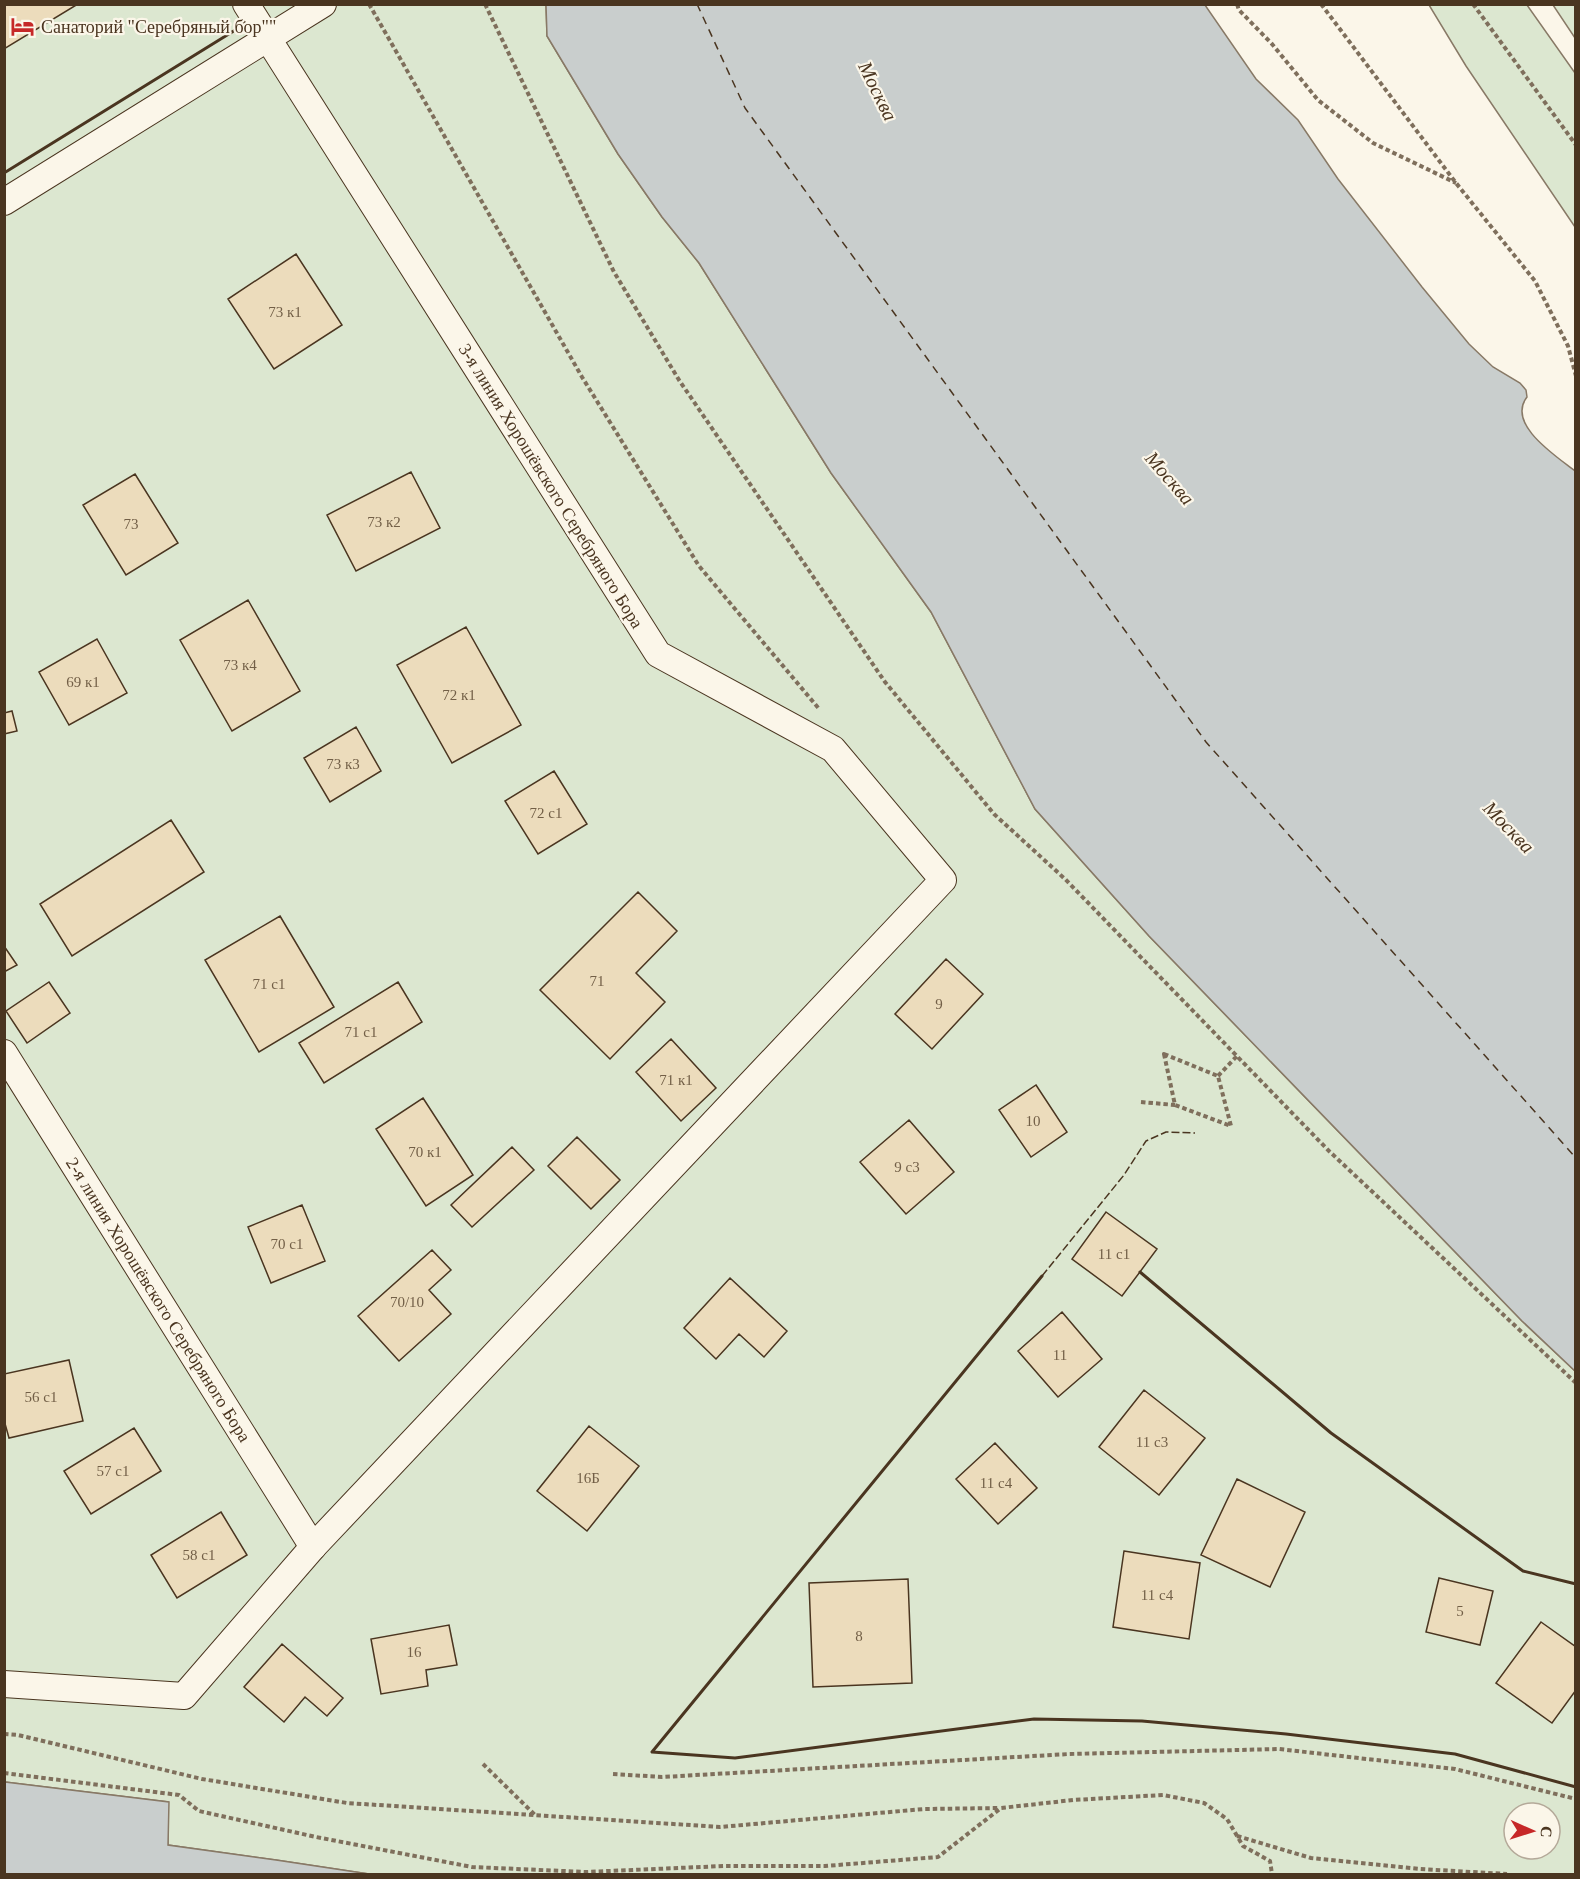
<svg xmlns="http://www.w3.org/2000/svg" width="1580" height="1879" font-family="'Times New Roman',serif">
<rect width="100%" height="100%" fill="#fbf6e9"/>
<!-- green -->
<path fill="#dce7d0" stroke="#887966" stroke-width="1.5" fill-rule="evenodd" d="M5,5H546L547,36L618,154L662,217L699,263L831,473L931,612L1035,809L1149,936L1522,1321L1575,1371V1874H369L276,1860L168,1845V1802L5,1782ZM1514,1813H1550V1849H1514Z
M1429,5H1527L1575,73V227L1466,66Z
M1553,5H1575V38Z"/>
<!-- water -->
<path fill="#c9cecd" stroke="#887966" stroke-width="1.5" d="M546,5H1205L1256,79L1298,120L1338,179L1422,287L1469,344L1493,367L1520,383L1526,390L1527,397C1506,424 1556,456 1575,471V1371L1522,1321L1149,936L1035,809L931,612L831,473L699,263L662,217L618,154L547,36Z
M5,1782L169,1802L168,1845L276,1860L369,1874H5Z"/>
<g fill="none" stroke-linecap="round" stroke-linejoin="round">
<!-- ferry -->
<path stroke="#4a3520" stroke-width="1.5" stroke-dasharray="8 6" stroke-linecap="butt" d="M697,4L745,108L1206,742L1576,1158"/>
</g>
<!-- building -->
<path fill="#ecdcbc" stroke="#4a3520" stroke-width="1.5" d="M4,4H78L4,49Z
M296,254L342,325L274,369L228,299Z
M411,472L440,528L356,571L327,515Z
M135,474L178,543L126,575L83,505Z
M248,600L300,691L232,731L180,640Z
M466,627L521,725L452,763L397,665Z
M97,639L127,693L69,725L39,672Z
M12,711L17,731L4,734V713Z
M356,727L381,771L330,802L304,758Z
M554,771L587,824L538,854L505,801Z
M171,820L204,872L72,956L40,904Z
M638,892L677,931L636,973L665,1002L610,1059L540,990Z
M280,916L334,1007L259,1052L205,960Z
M4,946L17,965L4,972Z
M946,959L983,994L932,1049L895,1014Z
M49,982L70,1013L27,1043L6,1011Z
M398,982L422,1022L324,1083L299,1043Z
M671,1039L716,1088L681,1121L636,1072Z
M1036,1085L1067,1132L1031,1157L999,1110Z
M423,1098L473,1175L426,1206L376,1129Z
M909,1120L954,1172L906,1214L860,1162Z
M577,1137L620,1180L591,1209L548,1166Z
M512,1147L534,1170L472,1227L451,1205Z
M302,1205L325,1261L271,1283L248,1227Z
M1106,1212L1157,1249L1122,1296L1072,1259Z
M432,1250L451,1270L429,1290L451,1314L399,1361L358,1316Z
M730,1278L787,1331L764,1357L739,1334L716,1359L684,1328Z
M1062,1312L1102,1359L1058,1397L1018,1351Z
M69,1360L83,1421L9,1438L4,1420V1374Z
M1144,1390L1205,1438L1159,1495L1099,1447Z
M589,1426L639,1466L587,1531L537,1491Z
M134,1428L161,1471L91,1514L64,1471Z
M995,1443L1037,1488L998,1524L956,1479Z
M1237,1479L1305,1512L1270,1587L1201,1555Z
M221,1512L247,1555L177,1598L151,1555Z
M1124,1551L1200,1563L1189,1639L1113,1627Z
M1439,1578L1493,1591L1480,1645L1426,1632Z
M908,1579L912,1683L813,1687L809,1583Z
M1541,1622L1576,1647V1690L1552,1723L1496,1683Z
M449,1625L457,1665L426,1670L428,1686L381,1694L371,1639Z
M282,1644L343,1698L327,1716L305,1697L284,1722L244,1687Z"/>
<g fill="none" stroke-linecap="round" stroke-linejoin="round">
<defs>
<g id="street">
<path d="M4,202L323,4"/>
<path id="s1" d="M4,1053L313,1547"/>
<path d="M4,1684L184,1696L313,1547L943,880L833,749L658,654L246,4"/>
</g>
</defs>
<!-- street casing -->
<use href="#street" stroke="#4a3520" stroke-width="28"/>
<!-- path -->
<path stroke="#7f6f5c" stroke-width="4" stroke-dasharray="4.5 3" stroke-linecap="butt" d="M369,4L582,377L699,566L820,710
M485,4L614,272L679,380L885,682L994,814L1065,879L1329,1151L1576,1383
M1237,4L1239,10L1272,44L1318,100L1373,143L1456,183
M1321,4L1456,183L1535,281L1568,346L1576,376
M1473,4L1576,145
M1164,1054L1218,1076L1231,1126L1175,1105Z
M1218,1076L1237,1056
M1141,1102L1175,1105
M4,1734L18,1735L202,1779L347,1803L720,1827L924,1809L1000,1808
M483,1764L535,1815
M4,1773L179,1795L199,1811L316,1837L472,1867L586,1872L724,1866H825L938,1857L1001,1808L1073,1800L1163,1795L1204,1803L1227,1819L1243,1846L1270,1861L1272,1874
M613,1774L662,1777L1069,1754L1279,1749L1455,1769L1576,1799
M1237,1836L1311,1858L1420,1869L1507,1874"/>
<!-- street -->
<use href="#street" stroke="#fbf6e9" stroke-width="26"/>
<!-- fence -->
<path stroke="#4a3520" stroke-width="1.5" stroke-dasharray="8 3" stroke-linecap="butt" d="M1042,1276L1124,1175L1146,1141L1166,1132L1195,1133"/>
<!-- wall -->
<path stroke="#4a3520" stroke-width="3" d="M4,173L245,24L244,22
M1140,1272L1331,1433L1523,1571L1576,1584
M1042,1276L652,1752L735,1758L1034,1719L1142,1721L1286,1734L1455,1754L1576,1787"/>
</g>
<!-- icons -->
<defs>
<symbol id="hotel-bare" viewBox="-9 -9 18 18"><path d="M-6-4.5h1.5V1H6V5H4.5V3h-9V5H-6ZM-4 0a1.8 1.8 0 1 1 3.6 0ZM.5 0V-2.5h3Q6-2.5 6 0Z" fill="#c62828" stroke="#fbf6e9" stroke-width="2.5" paint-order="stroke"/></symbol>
</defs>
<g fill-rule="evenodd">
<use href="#hotel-bare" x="6" y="10" width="33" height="33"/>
</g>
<g text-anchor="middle" stroke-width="4.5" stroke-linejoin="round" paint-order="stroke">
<!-- number labels -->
<g font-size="15" fill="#725f47">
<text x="285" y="317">73 к1</text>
<text x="384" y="527">73 к2</text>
<text x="131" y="529">73</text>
<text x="240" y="670">73 к4</text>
<text x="83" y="687">69 к1</text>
<text x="459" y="700">72 к1</text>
<text x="343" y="769">73 к3</text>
<text x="546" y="818">72 с1</text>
<text x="597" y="986">71</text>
<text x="269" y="989">71 с1</text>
<text x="939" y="1009">9</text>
<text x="361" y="1037">71 с1</text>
<text x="676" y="1085">71 к1</text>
<text x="1033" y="1126">10</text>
<text x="425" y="1157">70 к1</text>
<text x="907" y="1172">9 с3</text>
<text x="287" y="1249">70 с1</text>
<text x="1114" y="1259">11 с1</text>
<text x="407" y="1307">70/10</text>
<text x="1060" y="1360">11</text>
<text x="41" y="1402">56 с1</text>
<text x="1152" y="1447">11 с3</text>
<text x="113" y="1476">57 с1</text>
<text x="588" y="1483">16Б</text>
<text x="996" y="1488">11 с4</text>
<text x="199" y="1560">58 с1</text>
<text x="1157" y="1600">11 с4</text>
<text x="1460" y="1616">5</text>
<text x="859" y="1641">8</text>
<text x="414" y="1657">16</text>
</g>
<!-- poi labels -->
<g font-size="18" fill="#4a3520" stroke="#fbf6e9" text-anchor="start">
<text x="41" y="33">Санаторий "Серебряный бор""</text>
</g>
<!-- street labels -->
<g font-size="18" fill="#4a3520" stroke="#fbf6e9">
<text transform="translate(551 486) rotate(58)" y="6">3-я линия Хорошёвского Серебряного Бора</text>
<text dy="6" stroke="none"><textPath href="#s1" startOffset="291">2-я линия Хорошёвского Серебряного Бора</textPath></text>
</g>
<!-- water labels -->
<g font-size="20" font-style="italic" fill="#4a3520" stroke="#fbf6e9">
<text transform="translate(878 91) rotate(64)" y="7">Москва</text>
<text transform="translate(1170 478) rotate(49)" y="7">Москва</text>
<text transform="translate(1509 827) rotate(46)" y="7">Москва</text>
</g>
</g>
<!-- border -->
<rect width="1580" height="1879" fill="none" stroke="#4a3520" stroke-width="12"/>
<!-- north arrow -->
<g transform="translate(1532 1831) rotate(93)"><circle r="28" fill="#fbf6e9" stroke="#b4a999" stroke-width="1.5"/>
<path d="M0-4.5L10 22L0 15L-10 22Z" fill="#c62828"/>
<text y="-9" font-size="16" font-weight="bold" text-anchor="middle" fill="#4a3520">С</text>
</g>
</svg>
